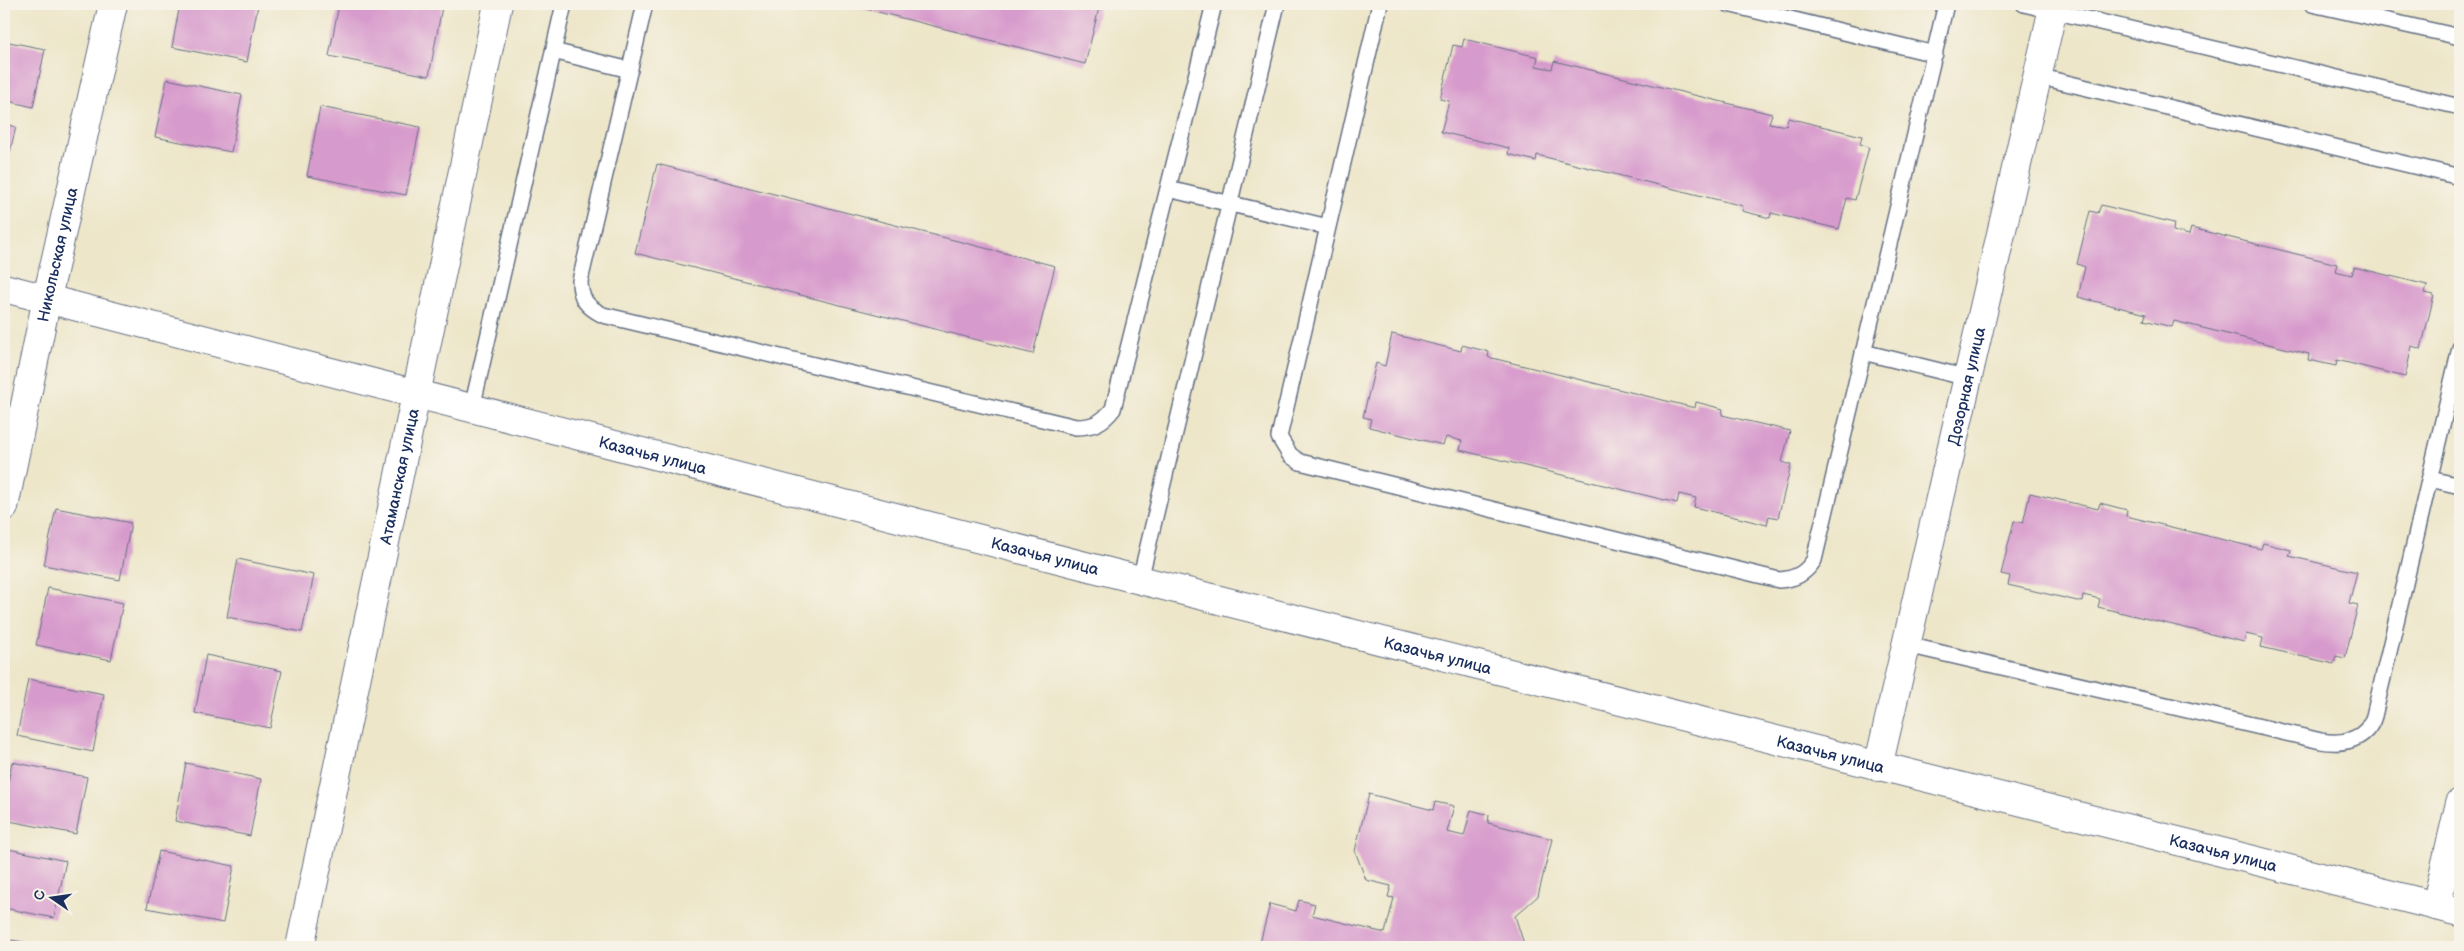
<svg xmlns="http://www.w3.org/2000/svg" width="2464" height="951" font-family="'Balsamiq Sans',sans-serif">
<rect width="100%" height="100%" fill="#f7f3e8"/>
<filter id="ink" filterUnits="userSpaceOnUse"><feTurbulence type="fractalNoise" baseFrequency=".02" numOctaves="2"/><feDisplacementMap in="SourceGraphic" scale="10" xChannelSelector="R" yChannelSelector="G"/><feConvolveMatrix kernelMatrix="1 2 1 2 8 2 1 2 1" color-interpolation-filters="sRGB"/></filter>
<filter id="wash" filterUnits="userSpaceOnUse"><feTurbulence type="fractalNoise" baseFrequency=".0096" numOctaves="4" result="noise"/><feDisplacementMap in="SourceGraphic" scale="20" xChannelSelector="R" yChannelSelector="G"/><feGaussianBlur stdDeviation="1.12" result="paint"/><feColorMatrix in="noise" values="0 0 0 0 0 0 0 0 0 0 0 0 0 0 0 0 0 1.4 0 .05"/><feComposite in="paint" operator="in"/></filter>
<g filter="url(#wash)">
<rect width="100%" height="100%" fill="#ede6c9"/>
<g id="blocks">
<!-- building -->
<path fill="#d79acc" d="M180,4L258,5L247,62L172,47Z
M339,4H425L442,7L429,76L329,56Z
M846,4H1100L1085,64Z
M1464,39L1538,57L1536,66L1552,69L1554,61L1772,114L1769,123L1786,126L1788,118L1862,136L1860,144L1869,147L1855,200L1847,198L1839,229L1771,213L1770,218L1742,211L1743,206L1537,155L1536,161L1508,154L1509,148L1441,132L1449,101L1440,99L1453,45L1462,47Z
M4,41L45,49L33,107L4,100Z
M167,79L242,95L231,152L155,137Z
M320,107L420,127L406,195L307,176Z
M4,124L16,127L4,175Z
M657,164L1055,266L1033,354L635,253Z
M2101,205L2174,223L2173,231L2189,235L2191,228L2337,264L2335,271L2352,275L2354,267L2427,285L2425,293L2434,295L2421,349L2412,346L2405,377L2337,360L2336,366L2308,360L2309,354L2174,321L2172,327L2144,320L2146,314L2078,297L2085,267L2077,264L2090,211L2098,213Z
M1392,334L1461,351L1462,345L1489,352L1488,357L1695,408L1696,402L1723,409L1722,415L1790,431L1782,462L1791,465L1778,518L1769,516L1767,525L1694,507L1696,498L1679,494L1677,503L1460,450L1462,441L1446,437L1443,445L1369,427L1371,419L1363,417L1376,363L1385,366Z
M2030,493L2098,509L2100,503L2127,510L2126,516L2261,549L2263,543L2291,550L2289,556L2357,572L2349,603L2358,605L2345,658L2336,656L2334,664L2261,647L2263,638L2246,634L2244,642L2098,607L2100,599L2083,595L2082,602L2008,585L2010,576L2001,574L2014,521L2023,523Z
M56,508L131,523L120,580L44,565Z
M238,559L314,575L302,632L227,617Z
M48,588L123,603L111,660L36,645Z
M206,655L282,671L270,728L195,713Z
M28,679L104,694L93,752L17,736Z
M12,762L87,777L76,834L4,820V802Z
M186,763L261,779L250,836L175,821Z
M1369,794L1433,810L1435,802L1454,806L1447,832L1464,836L1471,810L1489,815L1488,823L1552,839L1538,896L1515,916L1525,947H1259L1270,904L1296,911L1299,900L1315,904L1312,915L1385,933L1394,898L1388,897L1391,886L1366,880L1355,851Z
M4,848L66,861L54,918L4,908Z
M159,851L234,866L223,923L147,908Z
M12,940L45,946V947H10Z"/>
</g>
</g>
<g filter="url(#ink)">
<use href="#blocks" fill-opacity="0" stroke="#646f83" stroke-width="1"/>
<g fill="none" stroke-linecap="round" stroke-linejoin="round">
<defs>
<path id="service" d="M645,4L580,281C580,299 587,307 603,315L1076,427C1093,427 1102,423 1113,409L1214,4
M1380,4L1279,437L1290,455L1300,462L1779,580C1795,579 1805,574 1814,560L1946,4
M1728,4L1935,54
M2024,4L2460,107
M2312,4L2460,37
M553,51L630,70
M2037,76L2460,177
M1168,189L1328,227
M1863,352L1968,378
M472,408L564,4
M2430,479L2460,486
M1140,580L1277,4
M1907,645L2321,741C2343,745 2367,740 2374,716L2460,348"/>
<g id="minor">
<path id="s1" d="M4,288L1140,580L2460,912"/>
<path id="s2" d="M4,507L47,298L113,4"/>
<path id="s3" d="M1878,767L2054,4"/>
<path d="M2436,906L2460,803"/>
<path id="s4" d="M300,947L498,4"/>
</g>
</defs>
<!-- service casing -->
<use href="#service" stroke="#646f83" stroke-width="18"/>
<!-- minor casing -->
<use href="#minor" stroke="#646f83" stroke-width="30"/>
<!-- service -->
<use href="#service" stroke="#fff" stroke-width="15"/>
<!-- minor -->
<use href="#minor" stroke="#fff" stroke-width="28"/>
</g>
</g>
<g text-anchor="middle" stroke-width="4.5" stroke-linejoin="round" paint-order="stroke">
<!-- street labels -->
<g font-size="16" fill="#1b2f5e" stroke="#f7f3e8">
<text dy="6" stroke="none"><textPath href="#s2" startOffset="258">Никольская улица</textPath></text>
<text dy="6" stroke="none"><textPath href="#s3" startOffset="391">Дозорная улица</textPath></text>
<text dy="6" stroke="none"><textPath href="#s1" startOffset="670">Казачья улица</textPath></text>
<text dy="6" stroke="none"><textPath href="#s4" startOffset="481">Атаманская улица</textPath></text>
<text dy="6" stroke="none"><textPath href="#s1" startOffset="1075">Казачья улица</textPath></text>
<text dy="6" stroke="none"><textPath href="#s1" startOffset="1480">Казачья улица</textPath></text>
<text dy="6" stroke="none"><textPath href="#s1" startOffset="1885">Казачья улица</textPath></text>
<text dy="6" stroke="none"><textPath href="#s1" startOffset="2290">Казачья улица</textPath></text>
</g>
</g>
<!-- margin -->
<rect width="2464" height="951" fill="none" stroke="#f7f3e8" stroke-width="20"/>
<!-- north arrow -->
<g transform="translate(52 898) rotate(283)" stroke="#f7f3e8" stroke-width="4" paint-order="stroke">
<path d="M0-4L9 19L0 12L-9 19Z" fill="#1b2f5e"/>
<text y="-8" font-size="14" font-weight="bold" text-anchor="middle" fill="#1b2f5e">С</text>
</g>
</svg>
